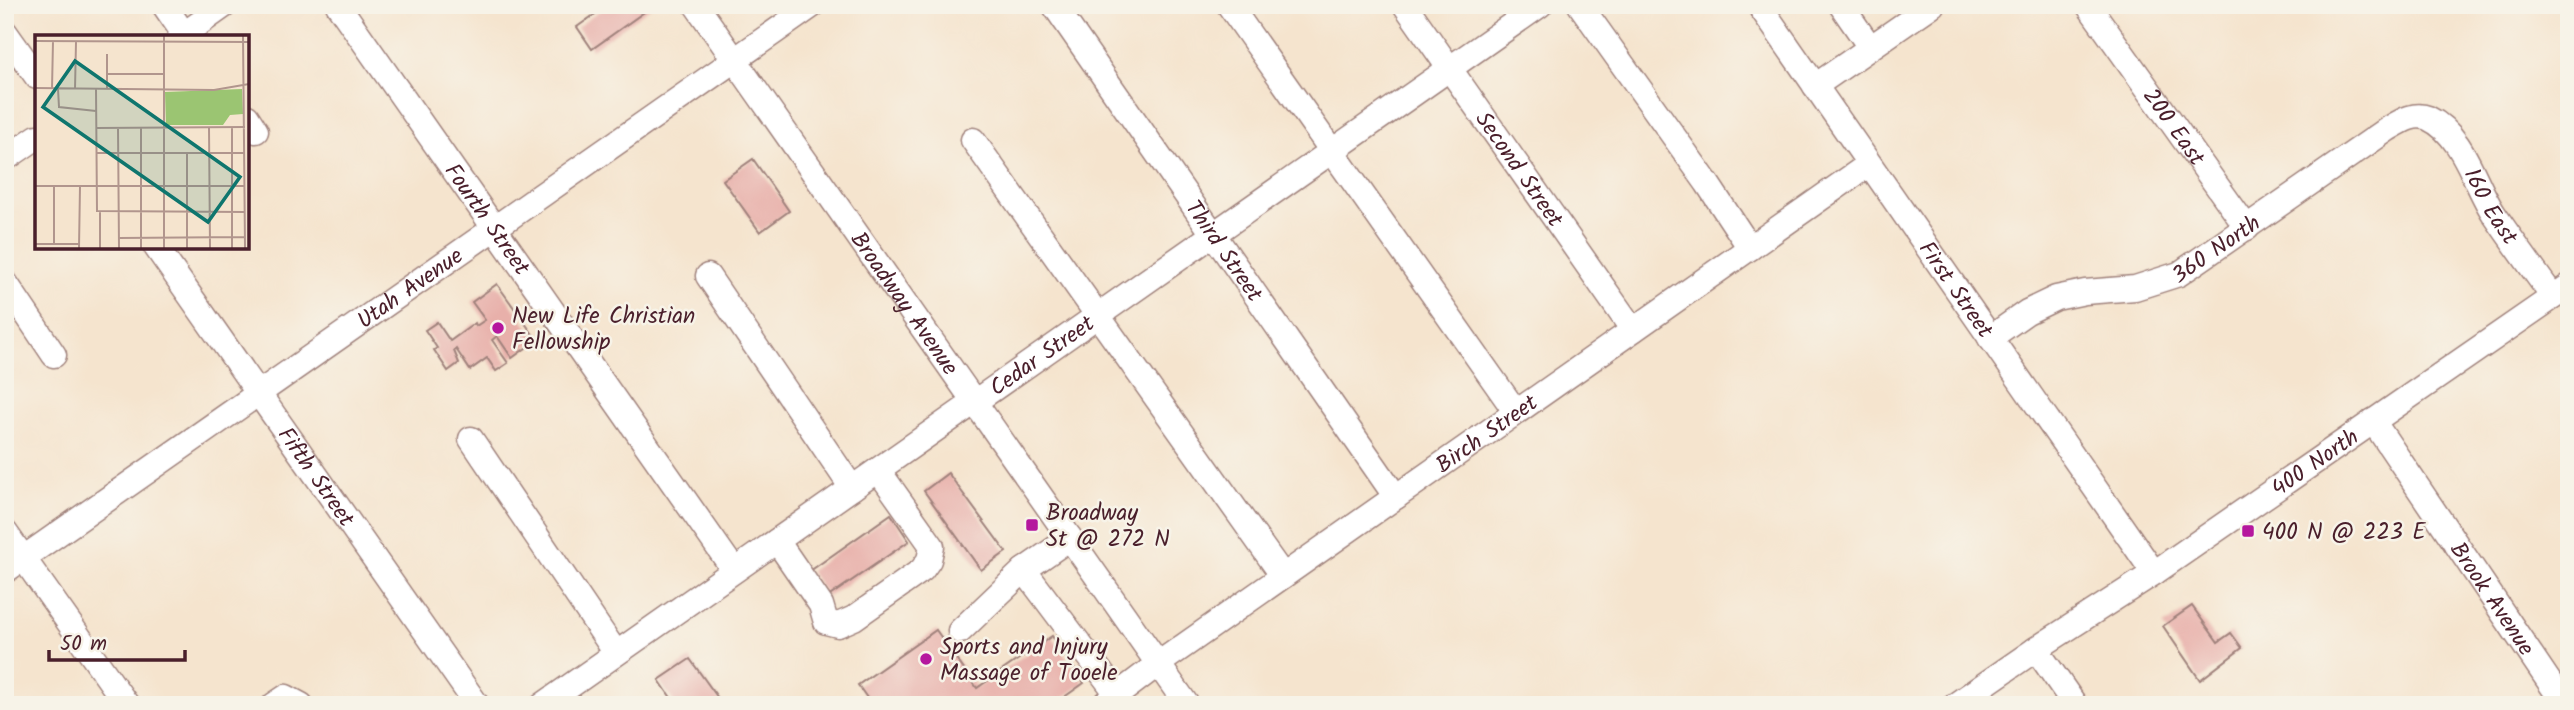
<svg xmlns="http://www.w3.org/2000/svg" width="2574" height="710" font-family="Kalam,sans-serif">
<rect width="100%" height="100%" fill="#f7f3e8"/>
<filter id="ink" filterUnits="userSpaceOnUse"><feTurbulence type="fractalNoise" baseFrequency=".0143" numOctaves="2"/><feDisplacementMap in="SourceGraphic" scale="14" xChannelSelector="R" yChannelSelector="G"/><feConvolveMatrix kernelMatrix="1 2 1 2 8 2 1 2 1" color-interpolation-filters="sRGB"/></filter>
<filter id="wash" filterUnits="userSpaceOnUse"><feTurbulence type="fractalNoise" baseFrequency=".00686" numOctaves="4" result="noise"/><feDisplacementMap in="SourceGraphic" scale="28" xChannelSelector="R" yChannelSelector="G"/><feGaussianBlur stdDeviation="1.57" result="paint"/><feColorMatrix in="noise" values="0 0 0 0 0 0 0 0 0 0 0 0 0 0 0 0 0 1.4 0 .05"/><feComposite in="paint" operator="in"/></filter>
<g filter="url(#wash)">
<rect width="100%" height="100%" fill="#f5e4ce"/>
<g id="blocks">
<!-- building -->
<path fill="#e8b0aa" d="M608,5H654L592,49L577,27Z
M753,159L789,211L760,232L723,180Z
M497,284L537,340L512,358L497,336L492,340L508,363L496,371L487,358L470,370L456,349L454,351L459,363L448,371L434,350L437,348L425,330L437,322L450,341L475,323L476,326L485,320L472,302Z
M948,473L1006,552L981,570L924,491Z
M891,514L909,541L828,597L810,571Z
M2192,606L2218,642L2231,633L2242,648L2200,680L2163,626Z
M936,630L977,688L1052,636L1084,683L1053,705H872L858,685Z
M690,659L723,705H676L659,680Z"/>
</g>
</g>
<g filter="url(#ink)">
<use href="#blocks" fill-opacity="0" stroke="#a0827c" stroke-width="2"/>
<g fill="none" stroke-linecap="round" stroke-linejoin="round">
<defs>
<g id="minor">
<path d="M164,5L186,37"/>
<path id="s1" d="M338,5L734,570"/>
<path id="s2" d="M696,5L1187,705"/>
<path id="s3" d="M1054,5L1396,497"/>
<path d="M1229,5L1516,412"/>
<path id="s4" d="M1405,5L1633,330"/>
<path d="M1580,5L1707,183L1750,248"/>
<path id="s5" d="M1759,5L2154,573"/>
<path d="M1841,5L1870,47"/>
<path id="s6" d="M2088,5L2247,228"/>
<path d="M5,32L37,77"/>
<path d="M180,37L225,5"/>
<path d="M1815,86L1932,5"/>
<path d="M247,117L256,131"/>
<path d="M973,140L1283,576"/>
<path d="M5,159L37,137"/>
<path id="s7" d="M156,247L477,705"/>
<path d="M708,276L852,488"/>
<path d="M5,282L54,355"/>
<path id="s8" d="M1990,338L2027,312L2056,298L2085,292L2135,288L2179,274L2388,129C2400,122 2414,112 2428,118C2464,135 2474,184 2494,214C2513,242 2533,269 2553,297"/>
<path id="s9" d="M2373,421L2565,705"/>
<path d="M471,439L616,653"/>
<path d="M5,532L127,705"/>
<path d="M777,541L821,605L826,622L838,625L854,618L922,570L929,560L932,546L878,470"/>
<path d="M1024,570L1118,695"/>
<path id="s10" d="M5,571L813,5"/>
<path d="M960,631L1024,570L1070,538"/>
<path d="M2036,649L2075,705"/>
<path d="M274,705L286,697L301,705"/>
<path id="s11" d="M543,705L1540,5"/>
<path id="s12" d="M1104,705L1158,664L1868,165"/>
<path id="s13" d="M1955,705L2036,649L2154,573L2569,286"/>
</g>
</defs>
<!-- minor casing -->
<use href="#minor" stroke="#a0827c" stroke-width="27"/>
<!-- minor -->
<use href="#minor" stroke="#fff" stroke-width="24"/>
</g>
</g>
<!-- markers -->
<g fill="#b5179e" stroke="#f7f3e8" stroke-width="2.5">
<circle cx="498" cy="328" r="7"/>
<rect x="1025" y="518" width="14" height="14" rx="3.5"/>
<rect x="2241" y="524" width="14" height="14" rx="3.5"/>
<circle cx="926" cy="659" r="7"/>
</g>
<g text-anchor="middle" stroke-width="5" stroke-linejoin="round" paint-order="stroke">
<!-- street labels -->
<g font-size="23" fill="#4a1f2b" stroke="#f7f3e8">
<text dy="8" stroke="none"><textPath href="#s6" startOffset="149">200 East</textPath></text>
<text dy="8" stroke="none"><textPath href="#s4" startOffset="200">Second Street</textPath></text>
<text dy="8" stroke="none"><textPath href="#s8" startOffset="611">160 East</textPath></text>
<text dy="8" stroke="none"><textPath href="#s1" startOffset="261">Fourth Street</textPath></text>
<text dy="8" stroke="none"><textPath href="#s8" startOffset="248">360 North</textPath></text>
<text dy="8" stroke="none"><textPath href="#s3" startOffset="299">Third Street</textPath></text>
<text dy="8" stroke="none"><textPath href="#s10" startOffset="494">Utah Avenue</textPath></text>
<text dy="8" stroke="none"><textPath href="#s5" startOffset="346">First Street</textPath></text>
<text dy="8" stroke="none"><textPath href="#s2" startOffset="364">Broadway Avenue</textPath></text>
<text dy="8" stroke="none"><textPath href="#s11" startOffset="609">Cedar Street</textPath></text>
<text dy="8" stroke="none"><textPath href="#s12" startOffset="469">Birch Street</textPath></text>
<text dy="8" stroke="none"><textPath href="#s13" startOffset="434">400 North</textPath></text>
<text dy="8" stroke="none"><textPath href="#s7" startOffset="280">Fifth Street</textPath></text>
<text dy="8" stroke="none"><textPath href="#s9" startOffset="214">Brook Avenue</textPath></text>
</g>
<!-- poi labels -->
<g font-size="23" fill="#4a1f2b" stroke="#f7f3e8" text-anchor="start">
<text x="512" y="323">New Life Christian<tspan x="512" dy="26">Fellowship</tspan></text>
<text x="1046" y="520">Broadway<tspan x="1046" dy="26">St @ 272 N</tspan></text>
<text x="2262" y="539">400 N @ 223 E</text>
<text x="940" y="654">Sports and Injury<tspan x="940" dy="26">Massage of Tooele</tspan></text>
</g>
</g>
<!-- overview -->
<g transform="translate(35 35)">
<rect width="214" height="214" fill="#f5e4ce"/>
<path d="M207,54L208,79L195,80L188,90H131L130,57Z" fill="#9bc572"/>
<path fill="none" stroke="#b1958d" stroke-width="2" d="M129,0V213M208,0L210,213M0,6L214,7M72,19V54M72,39H129M0,53L179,55L214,49M17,54L18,6M23,54L24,72L61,76M40,54L41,7M61,54L62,176L210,177M174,92L175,213M197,92V213M61,93L210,92M83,93L84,213M61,118H210M152,118V213M0,151H210M84,203L210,202M0,209H44M19,209V151M44,213L45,151M65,213V177M106,213V93"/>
<path fill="#0f766e" fill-opacity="0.15" stroke="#0f766e" stroke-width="3.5" d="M40,26L205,142L173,187L8,72Z"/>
<rect width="214" height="214" fill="none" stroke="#4a1f2b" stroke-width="3.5"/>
</g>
<!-- margin -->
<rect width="2574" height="710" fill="none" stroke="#f7f3e8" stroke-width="28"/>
<!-- scale -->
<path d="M49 650v10h136v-10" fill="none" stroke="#4a1f2b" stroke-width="3.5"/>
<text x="60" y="650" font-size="21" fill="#4a1f2b" stroke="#f7f3e8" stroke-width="5" paint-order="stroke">50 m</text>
</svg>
